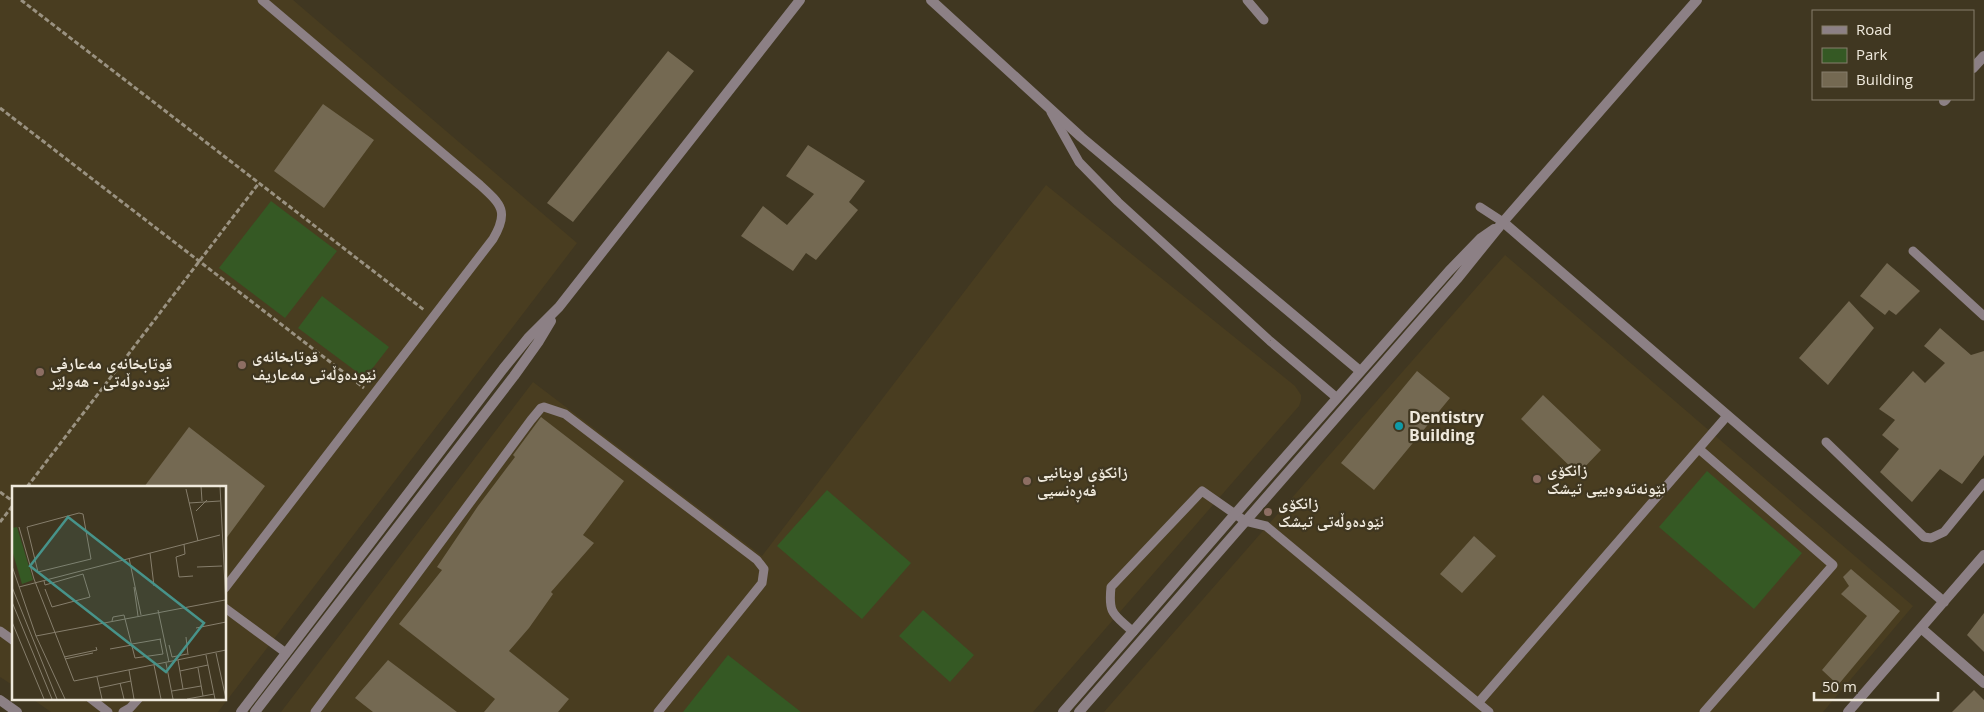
<svg xmlns="http://www.w3.org/2000/svg" width="1984" height="712" font-family="'Open Sans','Noto Naskh Arabic',sans-serif">
<rect width="100%" height="100%" fill="#403721"/>
<!-- built -->
<path fill="#493d20" d="M0,0H293L577,243L218,712H51L31,698H225V487H14V686L0,677Z
M1046,185L1295,386L1301,395V400L1299,406L1033,712H281L533,382L762,556Z
M1505,255L1913,606L1823,712H1104Z"/>
<!-- green -->
<path fill="#355924" d="M271,201L337,251L285,318L219,268Z
M322,296L389,347L365,378L298,328Z
M1707,471L1802,553L1754,609L1659,527Z
M827,490L911,563L862,619L777,546Z
M923,610L974,655L950,682L899,636Z
M728,655L801,712H683Z"/>
<!-- building -->
<path fill="#746952" d="M668,51L694,71L573,222L547,203Z
M323,104L374,140L324,208L274,171Z
M808,145L865,181L849,202L858,210L816,260L806,253L793,271L741,236L763,206L787,225L814,194L786,176Z
M1887,263L1920,291L1896,315L1889,310L1885,315L1860,296Z
M1849,301L1874,328L1828,385L1799,358Z
M1940,328L1971,355L1984,351V455L1962,484L1940,469L1912,502L1880,472L1899,449L1882,435L1895,420L1879,409L1913,371L1925,383L1945,363L1924,346Z
M1417,371L1450,398L1374,490L1341,463Z
M1543,395L1601,450L1578,474L1521,419Z
M541,417L624,481L583,535L594,543L551,592L553,594L529,628L509,651L569,699L558,712H484L495,699L399,624L442,570L437,567L478,506L515,457L513,455Z
M189,427L265,486L225,540V487H144Z
M1474,536L1496,556L1462,593L1440,574Z
M1851,569L1900,611L1838,685L1822,670L1867,616L1841,594L1849,586L1843,577Z
M1984,613V652L1967,635Z
M388,660L457,712H373L355,698Z
M1974,690L1984,700V712H1952Z"/>
<g fill="none" stroke-linecap="round" stroke-linejoin="round">
<!-- path -->
<path stroke="#9a9281" stroke-width="3" stroke-dasharray="5 2.5" stroke-linecap="butt" d="M21,0L424,310
M0,108L364,388
M27,487L259,183
M0,492L14,502
M0,522L14,504"/>
<!-- service -->
<path stroke="#8c8085" stroke-width="9" d="M1247,0L1264,20
M1051,112L1079,162L1118,202L1270,341L1337,398
M1480,207L1503,222
M1913,251L1984,316
M1826,442L1924,537L1931,538L1944,532L1984,483
M1699,449L1833,565L1704,712
M225,588L493,239C509,212 502,205 480,185L262,0
M225,608L286,653
M0,631L14,641
M1133,632C1114,614 1108,615 1111,587L1202,491L1245,521L1266,526L1489,712
M90,698L108,712
M1479,702L1727,416
M123,712L130,708L139,698
M315,712L531,420L541,408L544,407L565,414L757,560L764,569L762,583L658,712"/>
<!-- minor -->
<path stroke="#8c8085" stroke-width="10" d="M931,0L1081,137L1360,371
M1973,68L1984,56
M1944,101L1946,99
M1503,222L1944,602
M1921,628L1984,683
M0,700L17,712
M1848,712L1984,555"/>
<!-- tertiary -->
<path stroke="#8c8085" stroke-width="10" d="M241,712L503,369L529,337L559,307L800,0
M255,712L514,376L539,341L551,321
M1063,712L1235,514L1449,271L1481,238L1494,229
M1079,712L1457,279L1503,222L1697,0"/>
</g>
<!-- markers -->
<g fill="#8d6e63" stroke="#403721" stroke-width="2">
<circle cx="242" cy="365" r="5"/>
<circle cx="40" cy="372" r="5"/>
<circle cx="1537" cy="479" r="5"/>
<circle cx="1027" cy="481" r="5"/>
<circle cx="1268" cy="512" r="5"/>
</g>
<circle fill="#0f9aa8" stroke="#403721" stroke-width="2" cx="1399" cy="426" r="5"/>
<g text-anchor="middle" stroke-width="4.5" stroke-linejoin="round" paint-order="stroke">
<!-- poi labels -->
<g font-size="16" font-weight="bold" fill="#efe9dc" stroke="#403721" text-anchor="start">
<text x="252" y="362">قوتابخانەی<tspan x="252" dy="18">نێودەوڵەتی مەعاریف</tspan></text>
<text x="50" y="369">قوتابخانەی مەعارفی<tspan x="50" dy="18">نێودەوڵەتی - هەولێر</tspan></text>
<text x="1409" y="423">Dentistry<tspan x="1409" dy="18">Building</tspan></text>
<text x="1547" y="476">زانکۆی<tspan x="1547" dy="18">نێونەتەوەییی تیشک</tspan></text>
<text x="1037" y="478">زانکۆی لوبنانیی<tspan x="1037" dy="18">فەڕەنسیی</tspan></text>
<text x="1278" y="509">زانکۆی<tspan x="1278" dy="18">نێودەوڵەتی تیشک</tspan></text>
</g>
</g>
<!-- overview -->
<g transform="translate(12 486)">
<rect width="214" height="214" fill="#403721"/>
<path d="M5,41L21,94L10,98L0,64V42Z" fill="#355924"/>
<path fill="none" stroke="#867e6c" stroke-width="1" d="M189,0L190,15M208,0L214,120M214,0V29M174,3L186,55M177,17L208,15M184,25L195,14M67,27L71,28L79,73L26,86L15,41ZM7,41L22,93L62,195L214,164M172,58L173,68L164,71L167,91L181,90M138,67L142,100M117,72L129,129M0,80L24,150L53,213M185,81L210,80M32,95L33,99L71,88L78,111L40,121L33,103M0,101L45,213M7,101L208,49M122,101L126,130M0,116L40,213M146,124L157,176M100,135L101,131L112,129L123,172L151,168L148,153M0,136L32,213M184,142L214,136M24,150L213,114M174,151L176,169M120,158L149,153M157,159L160,171L175,168M98,163L120,159M204,167L214,213M194,169L203,213M52,171L85,164L84,161M53,173L81,167M166,174L171,203M154,177L161,213M142,179L149,213M186,182L191,210M117,184L122,213M168,185L196,179M85,191L90,213M108,197L112,213M87,202L119,195M160,205L189,200M175,213L202,208"/>
<path fill="#47938a" fill-opacity="0.15" stroke="#47938a" stroke-width="2.5" d="M56,31L192,137L154,186L18,80Z"/>
<rect width="214" height="214" fill="none" stroke="#efe9dc" stroke-width="2.5"/>
</g>
<!-- legend -->
<rect x="1812" y="10" width="162" height="90" fill="#403721" stroke="#867e6c"/>
<rect x="1822" y="26" width="25" height="8" fill="#8c8085" stroke="#867e6c"/>
<text x="1856" y="35" font-size="15" fill="#efe9dc">Road</text>
<rect x="1822" y="48" width="25" height="15" fill="#355924" stroke="#867e6c"/>
<text x="1856" y="60" font-size="15" fill="#efe9dc">Park</text>
<rect x="1822" y="72" width="25" height="15" fill="#746952" stroke="#867e6c"/>
<text x="1856" y="85" font-size="15" fill="#efe9dc">Building</text>
<!-- scale -->
<path d="M1814 692v8h124v-8" fill="none" stroke="#efe9dc" stroke-width="2.5"/>
<text x="1822" y="692" font-size="15" fill="#efe9dc" stroke="#403721" stroke-width="4" paint-order="stroke">50 m</text>
</svg>
